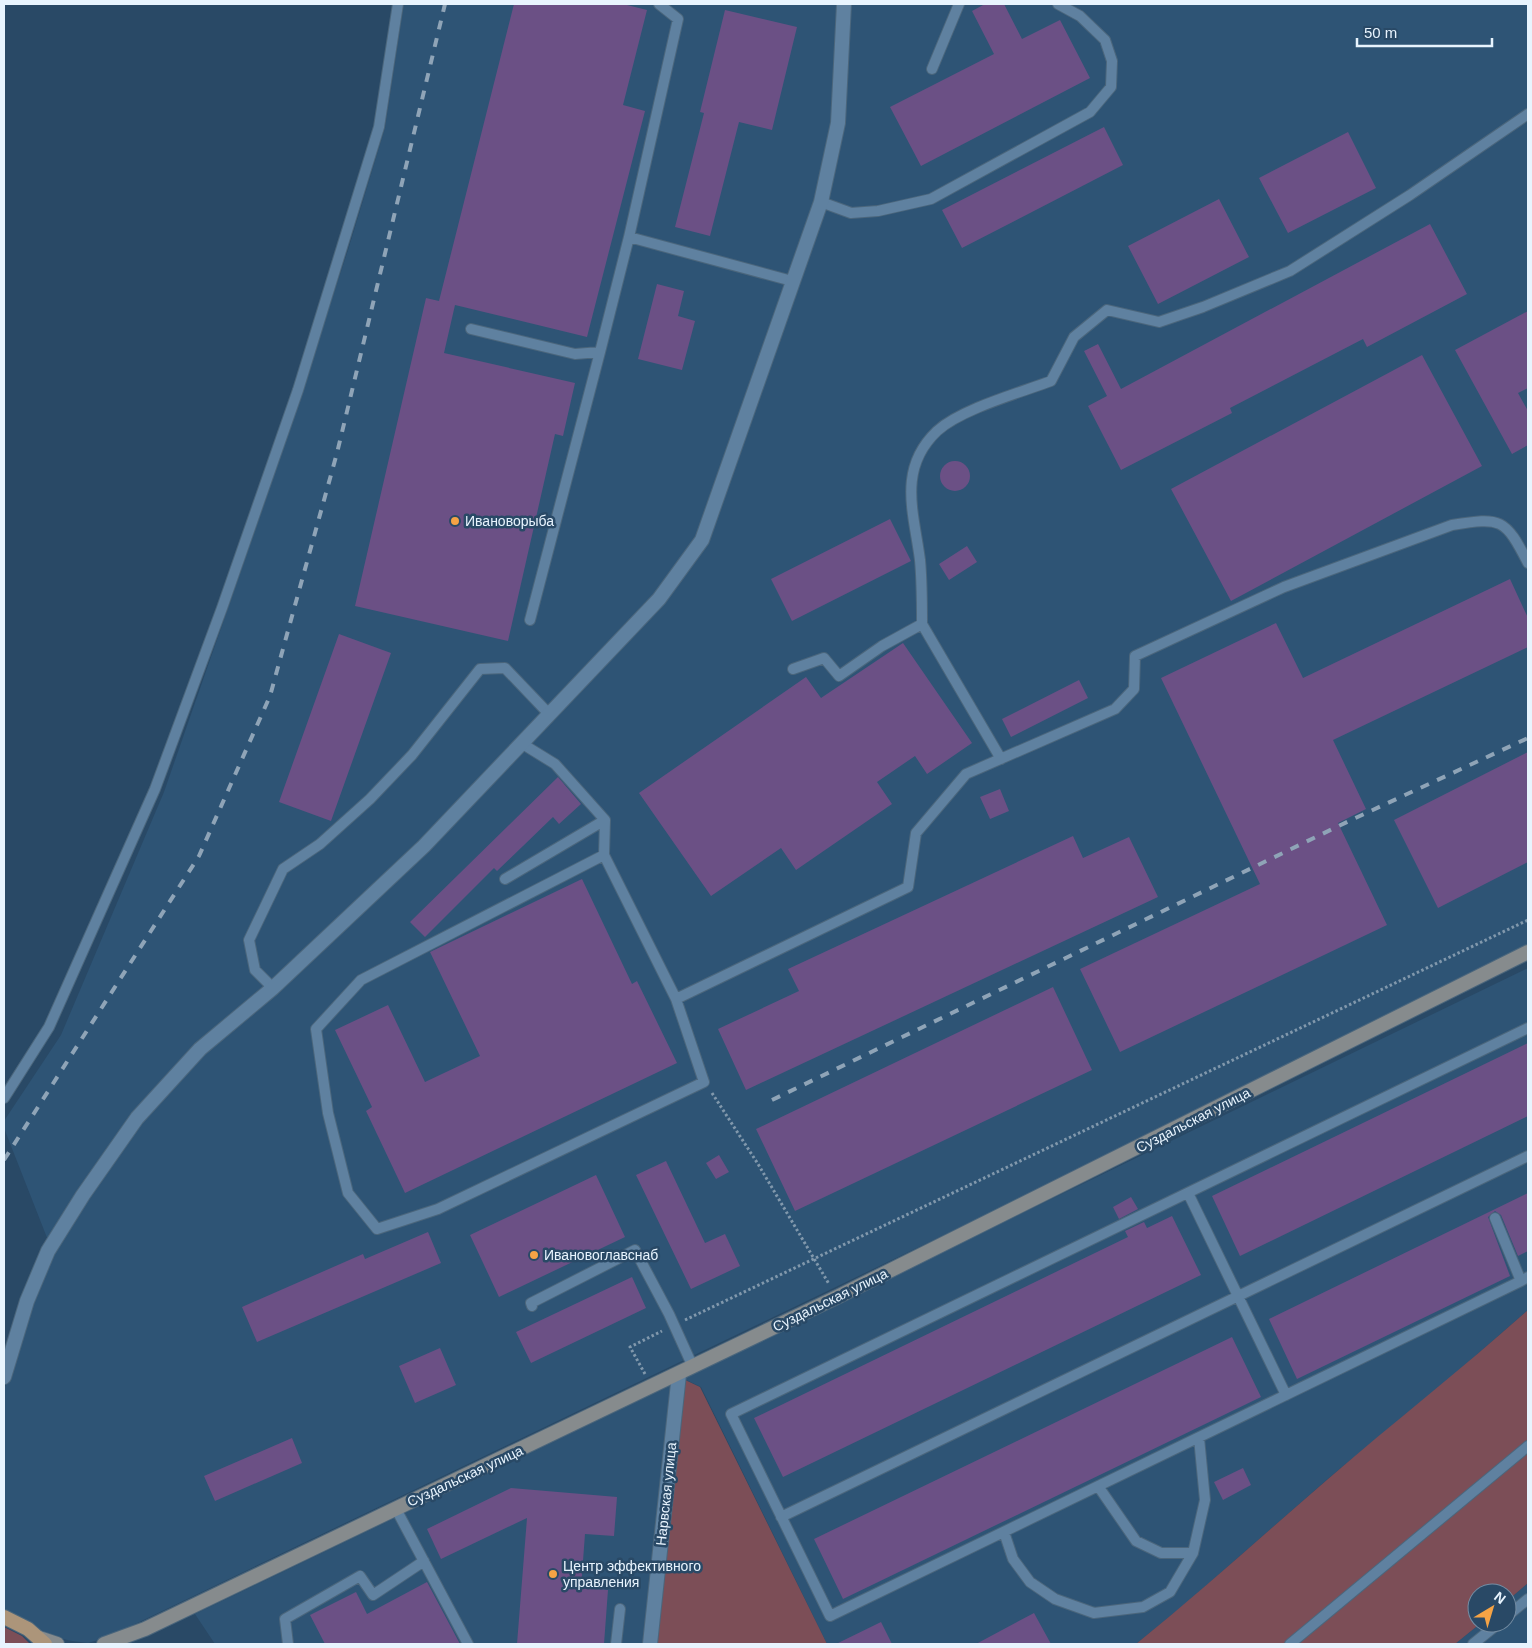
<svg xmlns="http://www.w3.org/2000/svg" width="1532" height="1648" font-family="Helvetica,sans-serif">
<rect width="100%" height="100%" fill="#294966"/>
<!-- built -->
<path fill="#2e5475" d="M404,4H1528V954L129,1627L108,1637L88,1643L72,1641L36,1633L4,1615V1390L30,1302L53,1253L4,1128V1121L61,1035L164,792L266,499L348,250L385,128Z
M1528,968V1310L1451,1377L1330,1477L1184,1605L1136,1644H827L701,1387L682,1378Z
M674,1384L647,1644H215L195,1614Z
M1528,1583V1644H1455L1481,1623H1507V1601Z"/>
<!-- green -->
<path fill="#7c4e57" d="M1528,1310V1583L1507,1601V1593H1477V1623H1481L1455,1644H1136C1202,1591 1264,1534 1328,1479C1394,1422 1463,1368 1528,1310Z
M681,1378L700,1387L827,1644H653Z
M4,1627L22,1636L30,1644H4Z"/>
<!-- building -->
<path fill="#6b5085" d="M514,4H623L647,10L623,105L645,111L587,337L455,305L444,353L575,383L563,436L555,434L508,641L355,606L426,298L439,301Z
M985,4H1004L1022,39L1060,20L1090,78L921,166L890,107L994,54L972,11Z
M725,10L797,27L772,130L739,122L710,236L675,227L704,113L700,112Z
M1104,127L1123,165L962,248L942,210Z
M1348,132L1376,188L1288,233L1259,178Z
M1219,199L1249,257L1158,304L1128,246Z
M1430,224L1467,294L1367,347L1363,339L1230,408L1232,413L1121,470L1088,406L1107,396L1084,351L1098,344L1121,389Z
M657,284L684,291L678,316L695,321L682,370L638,359Z
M1528,311V388L1518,393L1528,411V445L1512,454L1455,350Z
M1422,355L1482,466L1231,601L1171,489Z
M940 476a15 15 0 1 1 30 0a15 15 0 1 1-30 0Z
M890,519L911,561L792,621L771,579Z
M967,546L977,562L949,580L939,564Z
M1510,579L1528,618V647L1333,740L1366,809L1338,823L1387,925L1120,1052L1080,969L1260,884L1161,678L1276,623L1303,678Z
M339,634L391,653L331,821L279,802Z
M903,643L972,743L927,774L915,756L877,782L892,804L796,870L781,848L711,896L639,793L806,677L821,698Z
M1079,680L1088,698L1011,737L1002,719Z
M1528,752V862L1438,908L1394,820Z
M558,777L581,804L559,824L553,817L497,871L494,868L425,937L410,922Z
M1000,789L1009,811L990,819L980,797Z
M1073,836L1083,858L1129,837L1158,897L746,1090L718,1029L799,991L788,969Z
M582,879L632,984L637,981L677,1063L405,1193L366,1111L372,1107L335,1030L388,1005L425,1082L480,1056L430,952Z
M1053,987L1092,1070L795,1211L756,1129Z
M1528,1043V1116L1240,1256L1212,1196Z
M719,1155L729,1172L716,1179L706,1163Z
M666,1161L705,1243L725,1234L740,1266L691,1289L636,1175Z
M596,1175L625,1237L499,1297L470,1235Z
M1528,1193V1251L1518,1256L1501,1215L1495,1211L1488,1217L1510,1276L1297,1379L1269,1319Z
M1131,1197L1138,1209L1119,1219L1113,1207Z
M1172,1216L1201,1275L783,1477L754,1418L1128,1237L1125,1231L1144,1222L1147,1228Z
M428,1232L441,1263L257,1342L242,1307L363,1254L365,1259Z
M632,1277L646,1308L531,1363L516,1332Z
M1232,1337L1261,1397L843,1599L814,1539Z
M440,1348L456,1385L415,1403L399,1366Z
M292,1438L302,1463L215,1501L204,1476Z
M1243,1468L1251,1485L1223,1500L1214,1482Z
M511,1488L617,1497L614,1536L585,1534L581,1588L608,1590L604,1644H517L527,1518L441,1559L427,1529Z
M427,1582L460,1644H325L310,1615L356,1592L367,1614Z
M1034,1613L1051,1644H976Z
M881,1622L892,1644H836Z"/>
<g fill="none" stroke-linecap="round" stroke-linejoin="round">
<defs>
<path id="service" d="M659,4L678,19L629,237L792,281
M932,69L959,4
M821,202L851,213L878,211L931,199L1090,112L1111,87L1112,61L1105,40L1080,16L1058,4
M471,329L575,354L600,352L629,237
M530,620L600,352
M922,624C922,603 922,581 920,560C914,513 897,469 937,431C961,409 1019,393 1051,381L1074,337L1107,310L1159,322L1203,307L1290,271L1410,195L1528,114
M793,669L824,658L839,676L882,646L922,624L1001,759
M521,743L555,764L605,820L604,855L676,999
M604,855L361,980L316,1029L328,1113L348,1193L377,1229L438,1209L704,1082L676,999L908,887L916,833L966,774L1115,709L1134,689L1135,656L1284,587L1452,525C1501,517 1505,518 1528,563
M505,879L605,820
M273,988L255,970L249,940L283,869L320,844L370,799L412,755L480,669L505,668L549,714
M4,1098L49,1027L155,789L222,608L298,390L379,127L398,4
M1188,1193L1286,1395
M1495,1218L1521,1281L1528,1277
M1521,1281L830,1616L731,1414L1528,1028
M532,1306L531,1303L635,1250L669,1314L693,1367
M1098,1486L1136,1541L1161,1553H1193
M396,1509L468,1644
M781,1517L1528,1156
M1004,1532L1013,1559L1030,1582L1055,1599L1094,1613L1143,1607L1170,1592L1193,1553L1205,1500L1199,1438
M1507,1616L1528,1599
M288,1644L285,1619L360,1576L373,1595L424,1561
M616,1644L620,1609
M1290,1644L1528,1446
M1473,1644L1499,1623"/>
<path id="minor" d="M650,1644L679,1374"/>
<path id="tertiary" d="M4,1377L27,1301L48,1251L83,1195L137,1118L200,1049L273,988L424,846L659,599L702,540L821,202L838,123L844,4"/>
<path id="secondary" d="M39,1638L57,1644
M104,1644L145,1629L837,1297L1528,952"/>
<path id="primary" d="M4,1617L28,1629L45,1644"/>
</defs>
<!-- service casing -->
<use href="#service" stroke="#4b667c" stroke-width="12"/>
<!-- minor casing -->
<use href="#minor" stroke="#4b667c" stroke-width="16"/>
<!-- tertiary casing -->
<use href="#tertiary" stroke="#4b667c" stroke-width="16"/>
<!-- secondary casing -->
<use href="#secondary" stroke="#4b667c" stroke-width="16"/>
<!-- primary casing -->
<use href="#primary" stroke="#4b667c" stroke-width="16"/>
<!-- path -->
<path stroke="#8198ac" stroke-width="3" stroke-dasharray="2.5 2.5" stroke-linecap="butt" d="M712,1093L758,1164L829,1284
M685,1320L1528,920
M645,1374L630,1347L662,1331"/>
<!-- service -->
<use href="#service" stroke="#5f81a0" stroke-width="10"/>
<!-- minor -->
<use href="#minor" stroke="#5f81a0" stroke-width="14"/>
<!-- tertiary -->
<use href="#tertiary" stroke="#5f81a0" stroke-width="14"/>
<!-- secondary -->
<use href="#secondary" stroke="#868b8d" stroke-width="14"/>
<!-- primary -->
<use href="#primary" stroke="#ac957a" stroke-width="14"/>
<!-- rail -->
<path stroke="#8fa4b7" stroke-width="4" stroke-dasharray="9 9" stroke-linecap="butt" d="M772,1100L1349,821L1528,738
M4,1160L199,856L270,696L337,453L445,4"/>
</g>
<!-- markers -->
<g fill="#f5a345" stroke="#294966" stroke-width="2">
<circle cx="455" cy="521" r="5"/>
<circle cx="534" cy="1255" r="5"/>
<circle cx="553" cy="1574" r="5"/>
</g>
<g text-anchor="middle" stroke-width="5" stroke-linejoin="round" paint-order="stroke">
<!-- poi labels -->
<g font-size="14" fill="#e8f4fe" stroke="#294966" text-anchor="start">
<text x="465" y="526">Ивановорыба</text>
<text x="544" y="1260">Ивановоглавснаб</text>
<text x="563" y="1571">Центр эффективного<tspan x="563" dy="16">управления</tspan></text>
</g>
<!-- street labels -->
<g font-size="14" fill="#e8f4fe" stroke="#294966">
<text transform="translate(1193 1120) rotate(-27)" y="5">Суздальская улица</text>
<text transform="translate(830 1300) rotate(-26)" y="5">Суздальская улица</text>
<text transform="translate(465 1476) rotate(-25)" y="5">Суздальская улица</text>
<text transform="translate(666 1494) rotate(-84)" y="5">Нарвская улица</text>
</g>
</g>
<!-- border -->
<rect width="1532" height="1648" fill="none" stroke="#e8f4fe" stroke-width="10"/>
<!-- north arrow -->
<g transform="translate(1492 1608) rotate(38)"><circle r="24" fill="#294966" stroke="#758da3"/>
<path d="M0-4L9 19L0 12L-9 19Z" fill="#f5a345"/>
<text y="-8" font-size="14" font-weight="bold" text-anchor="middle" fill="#e8f4fe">N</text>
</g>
<!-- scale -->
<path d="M1357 38v8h135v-8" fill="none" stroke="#e8f4fe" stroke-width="2.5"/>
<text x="1364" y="38" font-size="15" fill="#e8f4fe" stroke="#294966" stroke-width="4" paint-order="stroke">50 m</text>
</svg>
